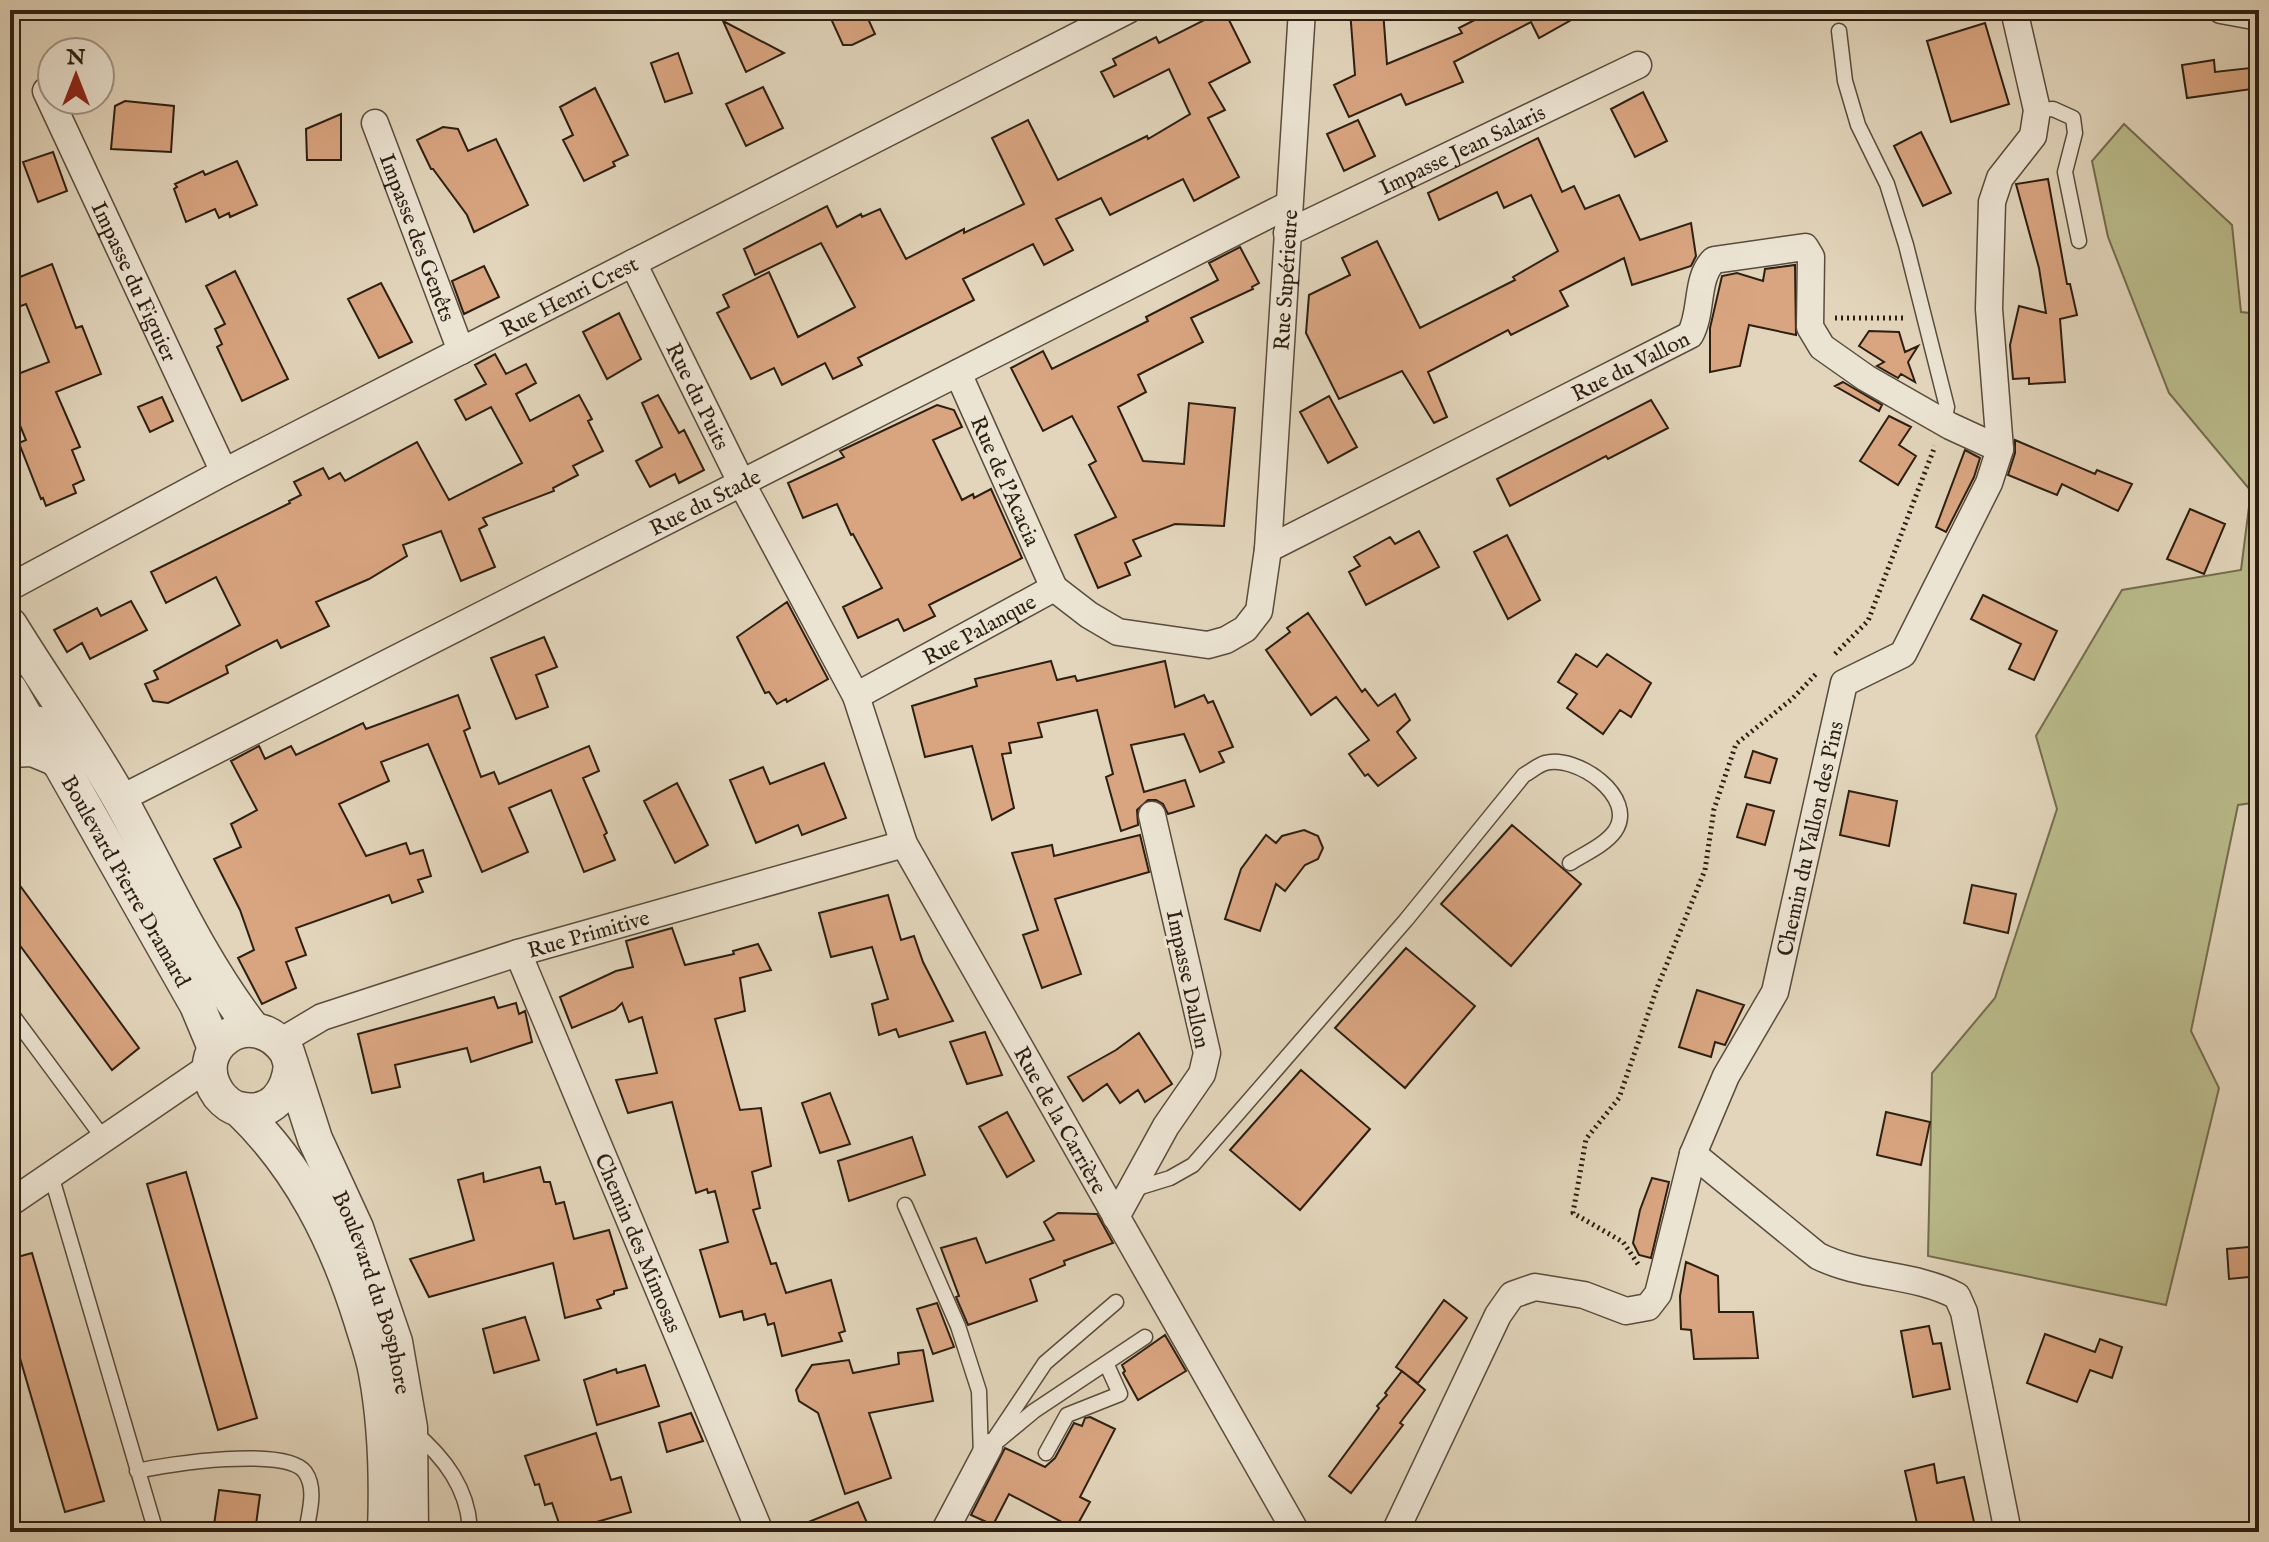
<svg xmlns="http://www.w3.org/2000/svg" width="2269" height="1542" font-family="'IM FELL English',serif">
<rect width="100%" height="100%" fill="#e2d5bb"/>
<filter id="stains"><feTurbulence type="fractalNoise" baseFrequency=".0025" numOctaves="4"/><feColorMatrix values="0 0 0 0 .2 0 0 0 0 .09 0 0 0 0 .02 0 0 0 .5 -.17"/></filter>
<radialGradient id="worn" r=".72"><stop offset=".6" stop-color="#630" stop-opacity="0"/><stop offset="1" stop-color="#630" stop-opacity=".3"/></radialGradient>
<!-- green -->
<path fill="#babb8b" stroke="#746d4e" stroke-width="2" d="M2124,124L2232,225L2241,312L2259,314V802L2238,805L2191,1031L2219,1088L2166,1305L1928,1256L1932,1073L1995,998L2057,809L2036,736L2122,590L2241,570L2251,491L2169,393L2108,237L2092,161Z"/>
<!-- building -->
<path fill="#d9a581" stroke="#2d1f12" stroke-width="2" d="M827,10H864L875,34L852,45H843Z
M1224,10L1250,62L1209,83L1225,110L1208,118L1239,177L1194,201L1183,179L1110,215L1101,198L1056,219L1073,250L1044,265L1033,244L963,279L974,300L858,358L862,365L833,379L825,363L782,385L774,368L751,379L717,313L729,307L723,295L769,272L798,337L855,307L821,243L755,275L744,249L827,206L837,227L861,214L862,217L880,209L906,259L964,229V233L1024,204L992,138L1028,120L1058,180L1147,136L1148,139L1190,114L1169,69L1114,97L1101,72L1116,65L1113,59L1156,37L1159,43Z
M1350,10H1383L1387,64L1462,33L1459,28L1494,10H1589L1539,38L1531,22L1454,62L1463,82L1406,105L1401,94L1349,117L1334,85L1355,75Z
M723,21L784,53L746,72Z
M1985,23L2009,104L1951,122L1927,41Z
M678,53L692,93L665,102L651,63Z
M2214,60L2215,72L2259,67V88L2187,98L2182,65Z
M763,87L783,128L746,146L726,104Z
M595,88L628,155L613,162L615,166L584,181L563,140L573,135L560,107Z
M1643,92L1667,141L1635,157L1611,109Z
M125,101L174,106L171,152L111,149L115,106Z
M341,114V160H307L306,129Z
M1358,120L1375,156L1344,171L1327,134Z
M443,127L458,129L468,151L496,139L528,205L474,232L467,215L433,169H431L417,140Z
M1921,132L1951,193L1923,206L1894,146Z
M1538,138L1562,192L1574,186L1585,209L1619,195L1640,240L1691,223L1696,256L1691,266L1632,285L1624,258L1560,291L1568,306L1511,335L1508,330L1428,372L1447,417L1434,423L1402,371L1339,399L1306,333L1309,295L1350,275L1342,258L1377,241L1420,328L1515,280L1513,277L1558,251L1531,195L1504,208L1497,192L1439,220L1428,193Z
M53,152L67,191L38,202L23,162Z
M237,161L257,205L230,217L229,213L219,218L215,209L186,222L174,189L177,187L175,184L203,171L205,175Z
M2048,179L2067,284H2070L2077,315L2060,319L2065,382L2029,384V378L2013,379L2010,345L2019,306L2046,313L2039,268L2016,184Z
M1240,247L1259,283L1252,287L1253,289L1191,318L1203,342L1138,375L1146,392L1118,407L1143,461L1184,464L1189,403L1235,408L1224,526L1175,524L1133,540L1141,556L1125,563L1130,575L1098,588L1075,535L1116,517L1089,465L1096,461L1072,416L1043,431L1011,368L1043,351L1052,369L1148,321L1146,317L1218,280L1209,263Z
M52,264L76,328L82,326L101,374L56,392L80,447L72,450L84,480L73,485L76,493L46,506L43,498L41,499L19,443L26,440L10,401V377L49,362L26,304L10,310V281Z
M1795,265L1796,335L1749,325L1740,366L1710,372V328L1722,276L1737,273L1763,281L1765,269Z
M484,266L499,297L464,314L452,281Z
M235,271L288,379L242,401L217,347L222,344L215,329L225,324L206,286Z
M381,283L412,342L379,358L348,299Z
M619,313L641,359L607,379L583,332Z
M1869,331L1899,332L1905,352L1918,346L1908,362L1915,382L1901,374L1898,378L1877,366L1884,362L1859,346Z
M495,354L506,374L526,364L536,383L516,394L530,421L579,395L592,419L588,421L603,451L573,466L578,475L553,488L554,491L483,518L487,525L479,529L495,567L461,581L441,531L403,545L407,556L369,579L316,602L329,626L281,648L277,640L226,666L228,673L168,703L153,701L145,684L158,679L154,671L240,625L216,577L166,603L151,572L290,503L289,501L301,495L294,482L323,468L329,479L340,473L345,481L417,442L449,500L522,463L491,407L466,420L455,400L486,384L475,365Z
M1843,382L1882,405L1879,411L1835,386Z
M658,395L679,433L684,430L704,470L679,483L675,474L650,487L636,461L662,447L642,403Z
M1329,396L1357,447L1328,463L1300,412Z
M162,397L173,421L150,432L138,407Z
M1651,400L1668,428L1608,459L1606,456L1510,506L1497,479Z
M937,405L954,410L962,427L933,440L962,500L973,494L974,498L991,489L1022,558L929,605L935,616L904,631L898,619L858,638L843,607L882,588L853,534L851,535L837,504L803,518L788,483L844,457L840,451Z
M1889,416L1911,427L1899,445L1916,456L1898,485L1860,461Z
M2015,440L2095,474L2097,470L2132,484L2118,511L2062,484L2057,495L2008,475L2015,453Z
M1965,450L1980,458L1974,477L1946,532L1936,527Z
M2190,509L2225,524L2204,574L2167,559Z
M1419,531L1439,567L1366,605L1349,572L1360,566L1354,557L1390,537L1395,544Z
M1507,535L1540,600L1508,619L1474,552Z
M1983,595L2057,631L2034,680L2009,669L2021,644L1971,619Z
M131,601L147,630L90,659L82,643L67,652L54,630L97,608L101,616Z
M787,602L828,679L787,702L786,699L777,704L769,692L765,693L737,637Z
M1308,613L1362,692L1365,689L1378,706L1395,694L1410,720L1397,732L1416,758L1378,786L1368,774L1365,776L1349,754L1369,740L1336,697L1311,715L1266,650L1290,632L1287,628Z
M544,637L557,667L536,675L548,707L516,719L491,658Z
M1576,654L1597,667L1607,654L1651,683L1631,717L1620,710L1603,734L1567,708L1577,694L1558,682Z
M1051,661L1057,680L1075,676L1077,681L1165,661L1175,707L1204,695L1208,703L1213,701L1233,747L1219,752L1224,762L1200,772L1184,734L1131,745L1144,792L1185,780L1194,806L1168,814L1163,804L1156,800H1148L1137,810L1138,825L1121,831L1106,777L1113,774L1097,710L1038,723L1042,737L1009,743L1011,753L1002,754L1014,808L992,820L972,746L925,757L912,706L977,686L975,679Z
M458,695L470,728L464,731L481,777L494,772L499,784L589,746L599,771L583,778L607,833L604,835L615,860L584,872L551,790L509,808L528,852L482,872L428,744L381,762L389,781L339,804L366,856L406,843L410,854L423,850L431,876L418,880L423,892L392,903L389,895L296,928L306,955L286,962L296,988L262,1004L238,958L254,950L240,910L214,859L241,847L231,824L257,810L231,761L259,746L265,759L291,746L296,755L363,723L366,729Z
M1753,751L1777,759L1770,783L1745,777Z
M824,763L846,818L802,835L798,825L756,843L730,780L763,767L770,784Z
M677,783L708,845L675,863L644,801Z
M1849,791L1897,801L1889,846L1840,835Z
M1747,804L1774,811L1765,845L1737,837Z
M1512,825L1581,884L1511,966L1441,904Z
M1304,830L1318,836L1323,848L1318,859L1305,865L1285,891L1276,884L1260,931L1225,919L1241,869L1266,835L1276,843L1282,836Z
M1140,835L1149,872L1055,899L1081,974L1042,988L1023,935L1038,930L1012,853L1052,845L1054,856Z
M10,872L139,1048L112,1070L10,932Z
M1972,885L2016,894L2008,933L1964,923Z
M888,895L901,940L914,936L923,962L953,1021L899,1037L896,1029L879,1035L872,1004L888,999L872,947L831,957L819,913Z
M672,928L685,965L734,954L733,951L758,944L771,970L740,978L745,1011L715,1019L740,1110L761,1108L771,1166L752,1172L760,1208L753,1210L771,1264L776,1263L786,1293L831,1280L845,1331L839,1333L842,1341L782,1356L774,1323L768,1325L765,1314L744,1320L742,1311L720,1317L700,1250L728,1242L715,1191L708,1193L707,1189L696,1193L672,1102L628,1113L616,1080L657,1073L642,1017L629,1022L622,1003L615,1010L572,1028L560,997L616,971L633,967L626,941Z
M1406,948L1475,1006L1405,1088L1335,1028Z
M1697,990L1744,1005L1725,1045L1715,1042L1711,1057L1679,1047Z
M494,997L498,1008L516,1003L519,1014L525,1011L532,1042L471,1062L467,1048L395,1065L400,1087L372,1093L358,1034Z
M985,1032L1002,1075L967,1084L950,1042Z
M1139,1033L1172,1084L1145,1102L1138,1090L1120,1103L1107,1084L1083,1101L1068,1077L1116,1050Z
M1301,1070L1370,1129L1300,1210L1230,1150Z
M830,1093L850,1144L820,1153L802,1103Z
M1007,1112L1034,1161L1007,1177L979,1127Z
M1886,1112L1930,1122L1921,1165L1877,1155Z
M912,1137L925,1175L849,1201L838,1161Z
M540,1167L544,1182H550L556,1204L564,1202L574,1239L609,1230L627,1288L614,1291V1294L597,1300L601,1308L565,1318L553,1263L429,1297L410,1259L474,1240L458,1180L483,1173L484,1182Z
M186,1172L257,1418L218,1430L147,1184Z
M1652,1178L1669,1182L1651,1258L1639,1255L1633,1243L1640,1210Z
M1058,1213L1097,1214L1113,1243L1064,1261L1065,1265L1030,1279L1037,1301L968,1325L956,1297L959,1296L941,1248L976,1238L986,1263L1054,1240L1044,1222Z
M2259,1246V1276L2229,1279L2227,1249Z
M32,1253L104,1501L65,1512L10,1324V1259Z
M1686,1262L1718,1276L1719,1312H1753L1758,1358L1694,1359L1691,1330L1681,1329L1680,1296Z
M1444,1300L1467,1318L1418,1383L1396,1367Z
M937,1303L954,1347L933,1354L917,1309Z
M525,1317L539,1360L494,1373L483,1329Z
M1929,1326L1933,1344L1941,1343L1950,1389L1913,1397L1901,1331Z
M2045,1334L2095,1352L2100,1339L2122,1347L2112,1378L2090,1370L2077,1402L2027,1383Z
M1165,1335L1186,1371L1138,1400L1123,1373L1125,1371L1122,1365Z
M923,1350L933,1401L869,1413L891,1478L845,1494L818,1413L799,1401L796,1390L812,1365L849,1360L853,1373L899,1364L898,1353Z
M645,1365L659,1406L597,1425L584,1380L616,1369L617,1373Z
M1402,1371L1425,1390L1400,1423L1403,1425L1351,1493L1329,1476L1379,1408L1377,1406L1387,1395L1385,1393Z
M691,1413L703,1441L667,1452L659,1423Z
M1090,1417L1115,1429L1080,1497L1090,1502L1075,1529L1009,1494L993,1525L971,1515L1005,1448L1045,1467L1055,1458L1074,1423L1082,1426L1085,1418Z
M596,1433L611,1480L621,1477L631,1512L562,1532L552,1503L545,1505L539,1484L535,1485L525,1456Z
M1934,1464L1937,1483L1964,1477L1974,1522L1959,1526L1960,1532H1919L1905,1471Z
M219,1490L260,1495L255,1532H213Z
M858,1502L871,1532H786V1531Z"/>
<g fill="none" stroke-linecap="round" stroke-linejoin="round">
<defs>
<path id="service" d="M1839,31L1845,81L1858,125L1887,184L1906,245L1947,407L1944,423
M2037,110L2053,109L2073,118L2075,133L2065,172L2079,241
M10,1012L104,1139
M51,1175L156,1532
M1131,1190L1170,1178L1193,1165L1406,920L1524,775C1530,772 1538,765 1545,763C1576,754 1638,797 1615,831C1605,845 1584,854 1570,863
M905,1205L958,1326L979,1391L981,1457
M413,1431C444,1457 469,1489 470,1532
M999,1440L1034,1411L1145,1337
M989,1447L1045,1363L1116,1302
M1046,1453L1067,1415L1120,1394L1106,1363
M137,1471C168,1464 286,1446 305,1472C317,1489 309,1513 306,1532"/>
<g id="minor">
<path d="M2221,10L2259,17"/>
<path id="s1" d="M46,91L224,472"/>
<path id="s2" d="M375,123L461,351"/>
<path id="s3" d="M1287,233L1638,65"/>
<path id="s4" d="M633,263L741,482L856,696L904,844L1296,1532"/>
<path id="s5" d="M958,373L1054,588"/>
<path id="s6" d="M1268,549L1690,335C1703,312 1695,278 1714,260L1805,247L1811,257L1810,327L1822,347L1866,378L1950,426L2000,449"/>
<path id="s7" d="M10,587L224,472L1128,10"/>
<path id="s8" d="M856,696L1054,588L1089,615L1118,632L1208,645L1226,640L1245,629L1259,611L1268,549L1302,10"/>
<path d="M10,729C15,727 22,721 27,720C52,715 70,742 80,761"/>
<path d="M10,754L32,753L61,765"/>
<path id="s9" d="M120,799L1288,205"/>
<path id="s10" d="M518,953L760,1532"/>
<path id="s11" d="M280,1042L322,1017L518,953L904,844"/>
<path d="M1693,1154L1818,1256C1862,1278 1914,1273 1957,1296L1964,1312L2008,1532"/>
<path d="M10,1203L209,1067"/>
<path d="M1116,1217L1166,1126L1202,1074L1207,1053L1152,815"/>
<path d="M944,1532L989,1447"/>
<path id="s12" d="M1395,1532L1498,1315L1512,1295L1535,1287L1584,1295L1626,1311L1648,1307L1658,1294L1693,1154L1726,1076L1775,992L1844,683L1903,654L1989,483L2000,449L1989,309L1992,202L2000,178L2033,136L2037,110L2014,10"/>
</g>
<g id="tertiary">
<path d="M10,625C46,684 87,740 121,801C163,877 199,960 253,1029"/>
<path id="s13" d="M10,690L27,720L61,765L197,1005L215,1048"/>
<path id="s14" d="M291,1064C289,1093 271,1117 239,1109C230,1107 224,1101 219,1095C185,1048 252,1001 287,1052L315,1139L356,1228L395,1342L410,1428L411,1532"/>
<path d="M240,1110C300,1168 336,1240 361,1320C366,1337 373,1355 376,1373C386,1426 387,1479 385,1532"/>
</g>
</defs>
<!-- service casing -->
<use href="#service" stroke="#5a4c3c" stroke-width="17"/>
<!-- minor casing -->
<use href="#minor" stroke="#5a4c3c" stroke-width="29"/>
<!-- tertiary casing -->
<use href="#tertiary" stroke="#5a4c3c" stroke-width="37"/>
<!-- path -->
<path stroke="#2d1f12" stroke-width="5" stroke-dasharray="2 4" stroke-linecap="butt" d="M1835,318H1905
M1835,654L1868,621L1935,446
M1638,1264L1623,1242L1573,1213L1586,1139L1619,1098L1657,988L1705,870L1714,809L1736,744L1792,699L1817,673"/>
<!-- service -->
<use href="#service" stroke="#ece4d3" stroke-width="14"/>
<!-- minor -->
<use href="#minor" stroke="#ece4d3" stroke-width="26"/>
<!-- tertiary -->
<use href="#tertiary" stroke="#ece4d3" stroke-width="34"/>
</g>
<g text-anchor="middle" stroke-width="6" stroke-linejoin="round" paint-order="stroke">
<!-- street labels -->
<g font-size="22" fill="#2d1f12" stroke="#ece4d3">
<text dy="8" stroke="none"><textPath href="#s3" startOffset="194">Impasse Jean Salaris</textPath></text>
<text dy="8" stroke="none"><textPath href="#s2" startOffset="122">Impasse des Genêts</textPath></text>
<text dy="8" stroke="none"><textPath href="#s8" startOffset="790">Rue Supérieure</textPath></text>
<text dy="8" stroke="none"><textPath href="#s1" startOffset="210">Impasse du Figuier</textPath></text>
<text dy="8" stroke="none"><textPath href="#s7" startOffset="630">Rue Henri Crest</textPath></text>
<text dy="8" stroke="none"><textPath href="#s6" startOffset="406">Rue du Vallon</textPath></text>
<text dy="8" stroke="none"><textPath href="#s4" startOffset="148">Rue du Puits</textPath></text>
<text dy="8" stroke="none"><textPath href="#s5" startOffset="118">Rue de l'Acacia</textPath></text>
<text dy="8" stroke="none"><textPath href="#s9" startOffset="656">Rue du Stade</textPath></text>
<text dy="8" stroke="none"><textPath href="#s8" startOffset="140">Rue Palanque</textPath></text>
<text dy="8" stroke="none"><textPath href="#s12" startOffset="906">Chemin du Vallon des Pins</textPath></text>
<text dy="8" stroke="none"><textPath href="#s13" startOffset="224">Boulevard Pierre Dramard</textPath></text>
<text dy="8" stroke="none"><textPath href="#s11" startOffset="328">Rue Primitive</textPath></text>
<text transform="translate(1189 979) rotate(78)" y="8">Impasse Dallon</text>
<text dy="8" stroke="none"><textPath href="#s4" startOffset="960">Rue de la Carrière</textPath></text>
<text dy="8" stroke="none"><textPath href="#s10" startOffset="314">Chemin des Mimosas</textPath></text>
<text dy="8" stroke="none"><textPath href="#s14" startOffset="496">Boulevard du Bosphore</textPath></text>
</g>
</g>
<!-- margin -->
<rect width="2269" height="1542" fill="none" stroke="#e2d5bb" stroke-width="40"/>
<rect x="12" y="12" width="2245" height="1518" fill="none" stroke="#2d1f12" stroke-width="4"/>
<rect x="20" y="20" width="2229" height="1502" fill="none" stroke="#2d1f12" stroke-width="2"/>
<!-- north arrow -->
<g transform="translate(76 76)"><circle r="38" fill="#ece4d3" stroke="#a09586" stroke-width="2"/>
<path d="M0-6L14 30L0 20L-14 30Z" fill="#8f2418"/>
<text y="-12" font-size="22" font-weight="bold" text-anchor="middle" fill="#2d1f12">N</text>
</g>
<rect width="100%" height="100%" filter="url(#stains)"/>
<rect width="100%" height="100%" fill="url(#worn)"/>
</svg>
